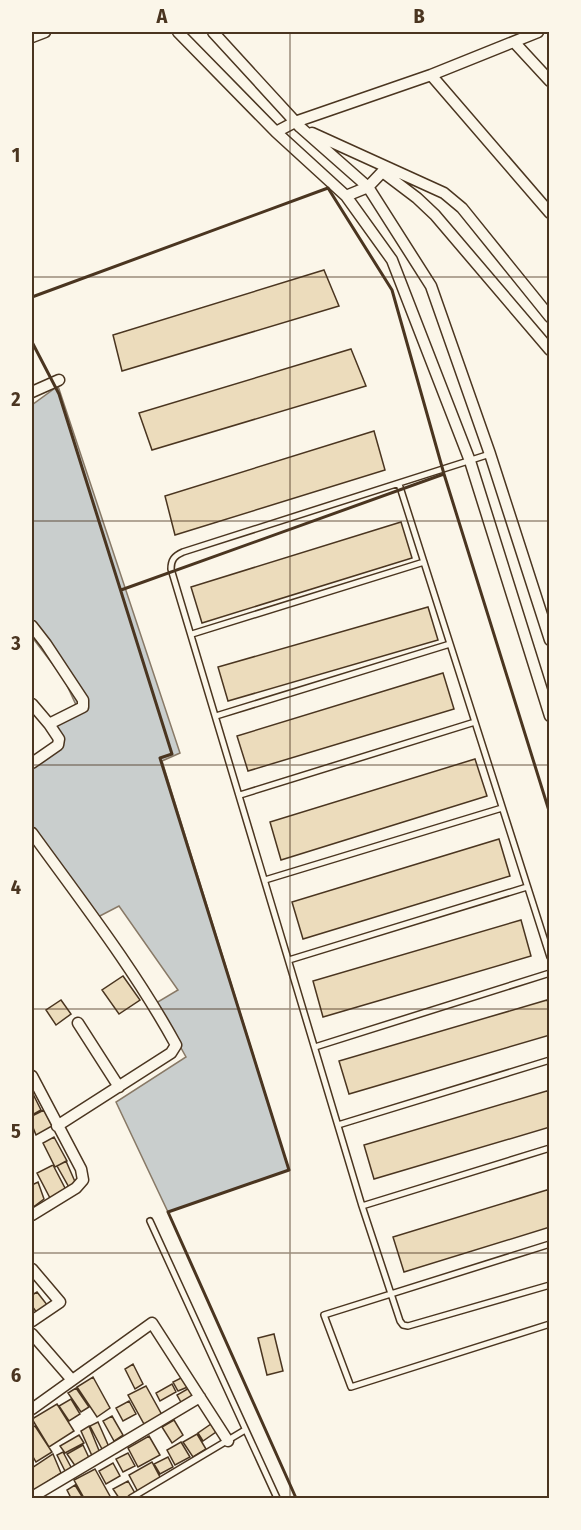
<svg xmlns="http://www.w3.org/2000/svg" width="581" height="1530" font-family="'Fira Sans Condensed',sans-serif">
<rect width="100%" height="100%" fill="#fbf6e9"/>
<!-- water -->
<path fill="#c9cecd" stroke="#887966" stroke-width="1.5" d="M58,386L180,753L162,761L289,1170L168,1212L116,1102L186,1057L156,1003L178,990L119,906L96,918L32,835V760L64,738L48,720L76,705L64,679L32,637V405Z"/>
<!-- building -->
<path fill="#ecdcbc" stroke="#4a3520" stroke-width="1.5" d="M324,270L339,306L122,371L113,335Z
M351,349L366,386L152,450L139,413Z
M374,431L385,470L175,535L165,496Z
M401,522L412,558L202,623L191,587Z
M428,607L438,640L228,701L218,667Z
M443,673L454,709L248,771L237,736Z
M475,759L487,796L281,860L270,822Z
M499,839L510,876L303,939L292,902Z
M521,920L531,956L323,1017L313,981Z
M123,976L140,1000L119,1014L102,990Z
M61,1000L71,1014L56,1025L46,1010Z
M547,1000L550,1008V1035L349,1094L339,1061Z
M550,1090V1127L374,1179L364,1145Z
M32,1092L41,1110L32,1115Z
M44,1110L52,1126L36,1135L32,1125V1116Z
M54,1137L67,1161L55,1167L43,1143Z
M66,1161L76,1184L70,1189L57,1166Z
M53,1165L66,1190L50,1198L37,1173Z
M38,1182L44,1199L32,1208V1185Z
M550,1189V1227L404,1272L393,1237Z
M37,1292L48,1306L37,1313L32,1306V1295Z
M274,1334L283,1371L267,1375L258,1338Z
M133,1364L143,1384L135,1389L125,1369Z
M185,1376L190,1386L178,1391L173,1382Z
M93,1377L110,1408L97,1417L77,1387Z
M172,1384L176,1392L160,1401L156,1393Z
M146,1386L162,1415L144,1424L128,1395Z
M191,1387L196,1396L182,1404L177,1395Z
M76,1388L89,1407L81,1412L68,1393Z
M71,1399L80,1414L69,1421L59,1406Z
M129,1401L136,1414L123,1421L116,1408Z
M57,1404L74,1431L49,1447L32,1419Z
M112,1416L123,1435L114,1441L103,1421Z
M174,1420L183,1435L172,1443L162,1427Z
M98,1422L109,1447L103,1451L90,1426Z
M211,1424L216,1432L203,1441L198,1433Z
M35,1426L52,1452L36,1462L32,1455V1428Z
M89,1426L100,1453L93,1458L81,1431Z
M197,1434L206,1449L193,1457L183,1442Z
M79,1435L84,1443L65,1453L60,1446Z
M149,1436L160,1455L138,1467L128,1448Z
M181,1442L190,1457L175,1465L167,1450Z
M83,1445L90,1460L76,1467L67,1454Z
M63,1452L72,1469L66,1473L57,1455Z
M128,1453L135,1466L123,1472L116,1459Z
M53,1454L61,1473L32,1492V1468Z
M168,1457L173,1467L160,1474L154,1464Z
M152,1462L161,1479L138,1492L129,1475Z
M113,1463L120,1476L106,1484L99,1471Z
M95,1469L111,1498H84L74,1480Z
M128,1481L136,1495L129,1498H119L113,1489Z
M75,1485L83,1498H71L67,1490Z"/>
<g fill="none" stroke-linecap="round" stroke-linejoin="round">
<defs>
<path id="service" d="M490,454L183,552C174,556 171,560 171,569L362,1206L400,1321L403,1325L408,1326L550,1285
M399,484L550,957
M192,634L424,562
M216,716L450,644
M240,795L475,722
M265,880L502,808
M289,960L527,887
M315,1047L550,973
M338,1125L550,1060
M362,1206L550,1148
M150,1221L277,1498
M550,1244L324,1315L351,1387L550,1324
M131,1498L245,1430"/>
<path id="minor" d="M178,32L276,132L346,196L392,260L470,461L550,716
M213,32L300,127L368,187L431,286L490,454L550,640
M32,37L45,32
M514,42L550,81
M431,75L550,213
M276,132L295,122L431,75L538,32
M312,133L444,193L462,208L550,317
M384,173L417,198L435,215L550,350
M346,196L368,187L386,168
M32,392L59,380
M32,626L46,644L83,700V707L49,724
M32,704L49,724L59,739L58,745L32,763
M32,833C82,902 135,970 176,1045L171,1053L57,1126
M78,1023L119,1087
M32,1076L81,1169L83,1180L76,1188L32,1215
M32,1269L60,1302L32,1321
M32,1334L72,1380
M32,1409L152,1323L228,1441
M32,1497L200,1397"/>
</defs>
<!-- service casing -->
<use href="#service" stroke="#4a3520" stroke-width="8"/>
<!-- minor casing -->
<use href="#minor" stroke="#4a3520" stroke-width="13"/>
<!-- service -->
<use href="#service" stroke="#fbf6e9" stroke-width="5"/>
<!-- minor -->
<use href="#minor" stroke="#fbf6e9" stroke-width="10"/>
<!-- wall -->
<path stroke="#4a3520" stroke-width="3" d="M32,297L328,188L392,290L444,474L550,814
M32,342L59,394L172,754L160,758L289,1170L168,1212L296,1498
M121,590L444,474"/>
</g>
<!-- grid -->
<path fill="none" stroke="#4a3520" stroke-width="1.5" stroke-opacity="0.55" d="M290,32V1498M32,277H550M32,521H550M32,765H550M32,1009H550M32,1253H550"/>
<!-- border -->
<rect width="581" height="1530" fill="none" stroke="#fbf6e9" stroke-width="66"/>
<rect x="33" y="33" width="515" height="1464" fill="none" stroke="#4a3520" stroke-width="2"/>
<g font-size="20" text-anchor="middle" font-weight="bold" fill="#4a3520">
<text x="162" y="23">A</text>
<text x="419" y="23">B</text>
<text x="16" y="162">1</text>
<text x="16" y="406">2</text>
<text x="16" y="650">3</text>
<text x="16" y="894">4</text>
<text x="16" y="1138">5</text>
<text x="16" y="1382">6</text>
</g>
</svg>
